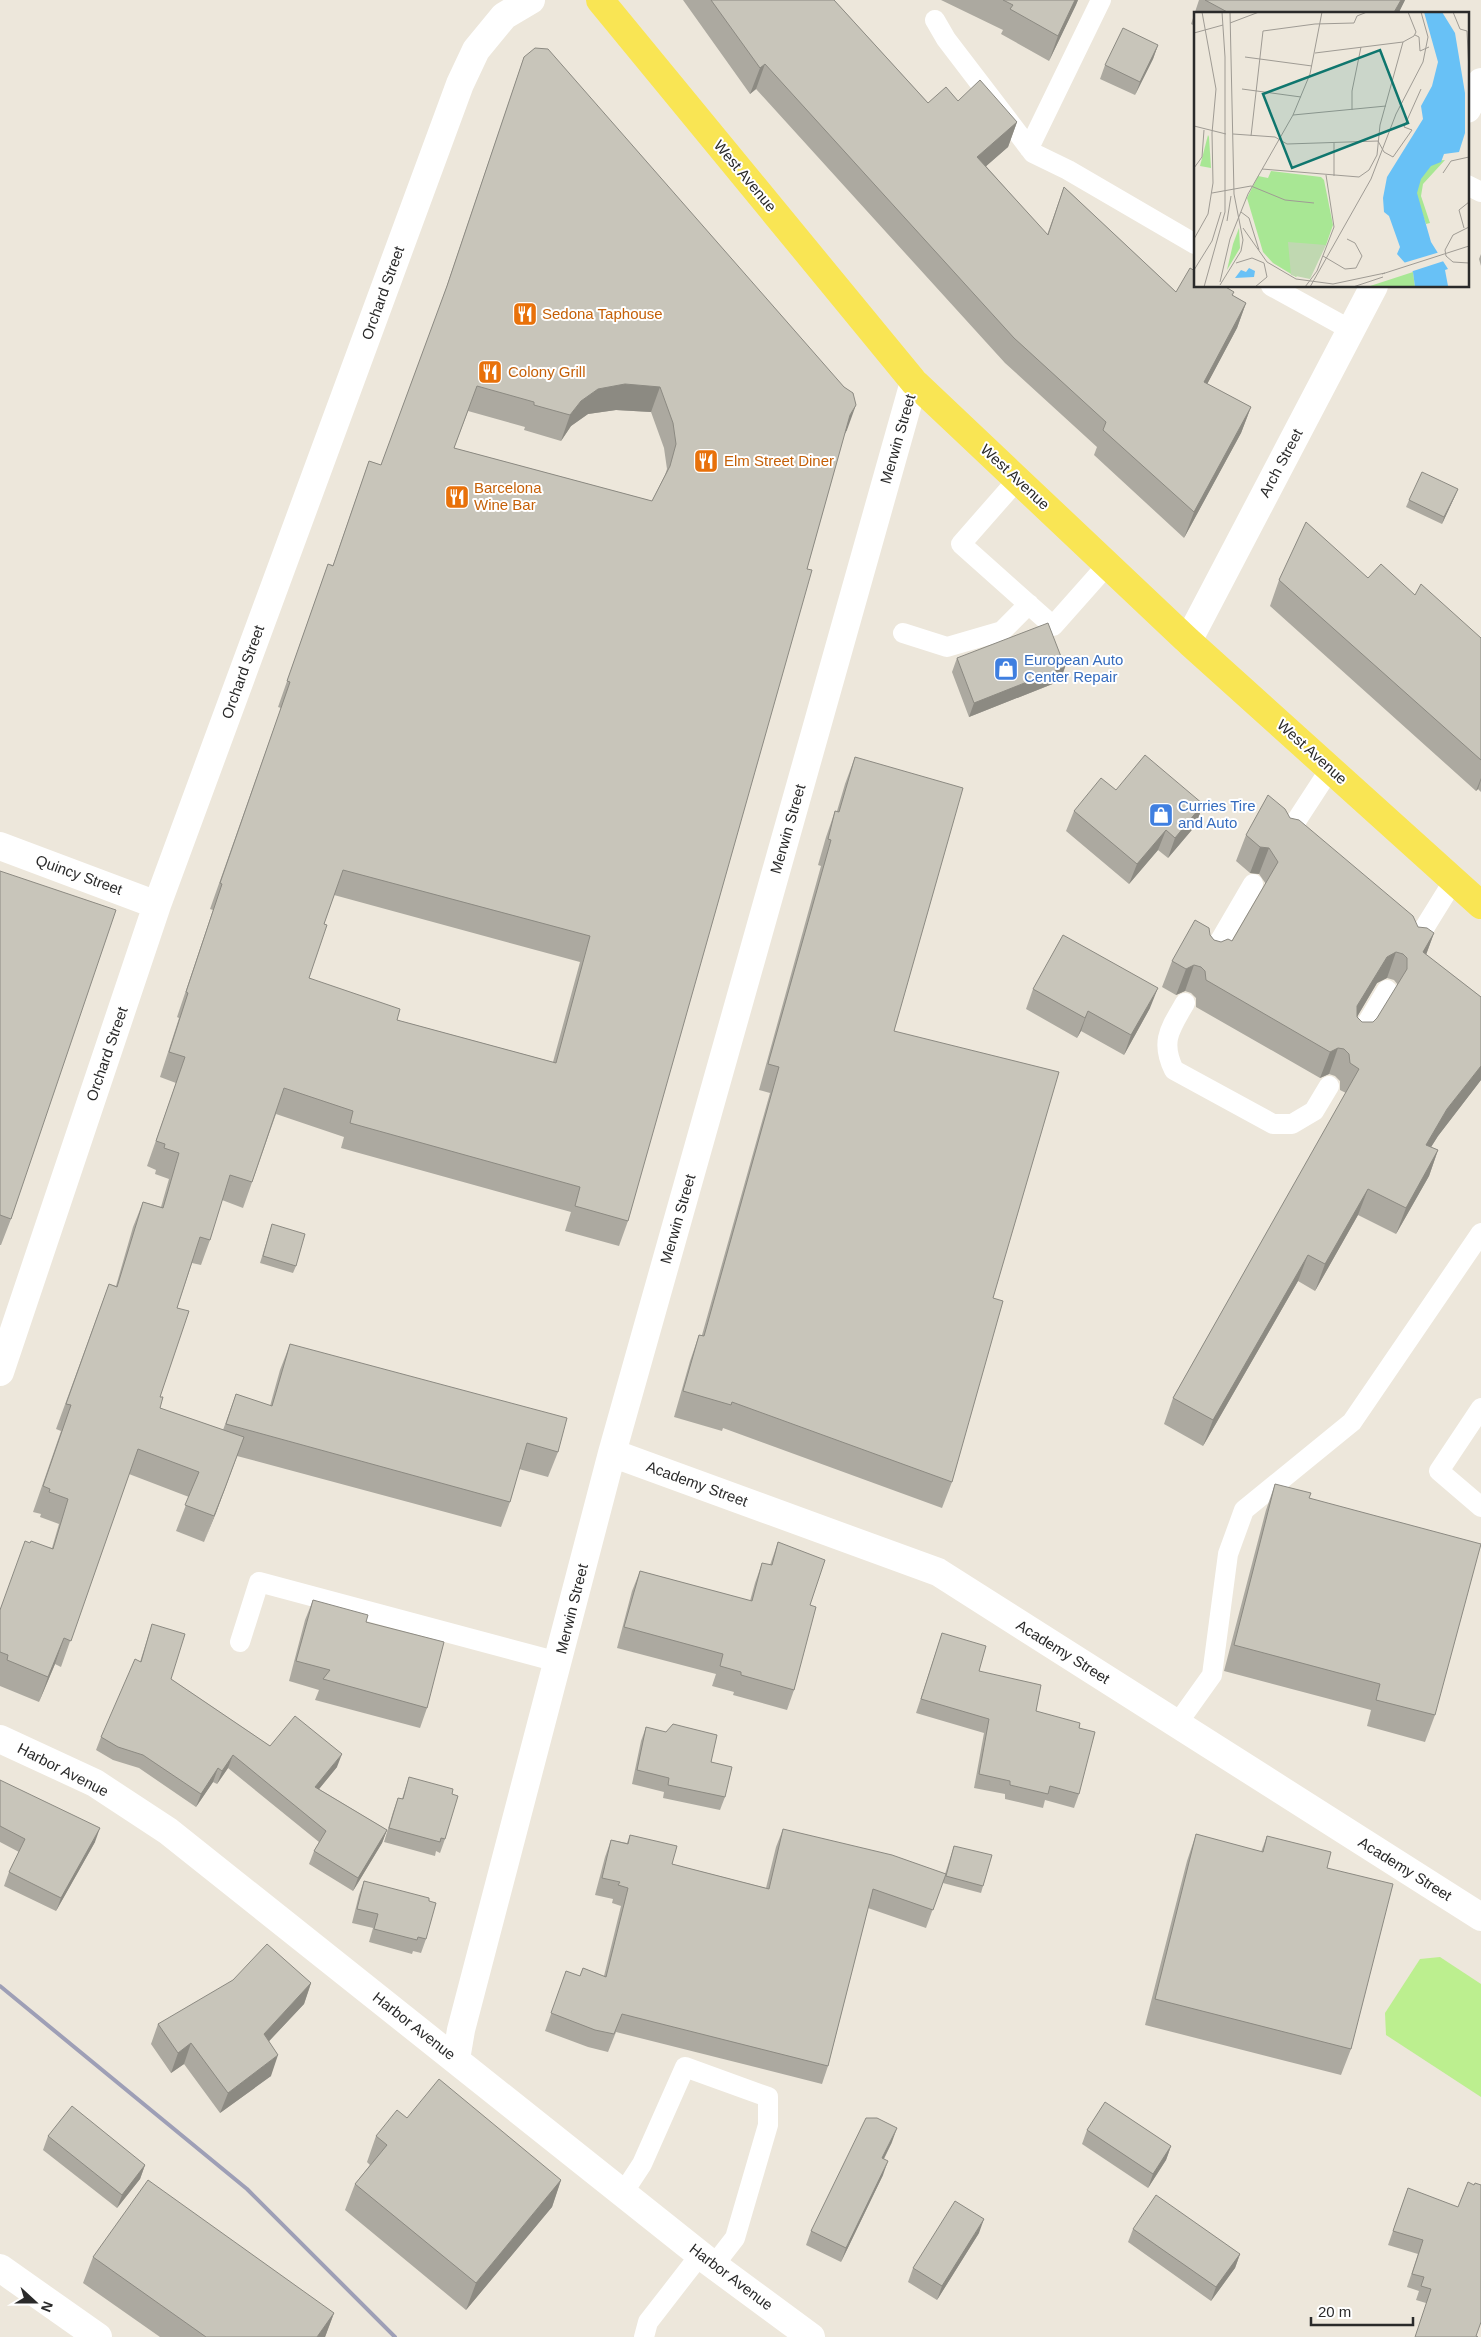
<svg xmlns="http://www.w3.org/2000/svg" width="1481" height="2337" font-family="Arial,sans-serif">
<rect width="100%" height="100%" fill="#ede7db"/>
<!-- pitch -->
<path fill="#bcef8f" d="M1440,1957L1481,1984V2097L1386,2035L1385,2013L1420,1959Z"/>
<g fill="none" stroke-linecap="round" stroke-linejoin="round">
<!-- service -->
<path stroke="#fff" stroke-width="20" d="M935,20L946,39L1033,153L1068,170L1195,244
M1029,148L1101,0
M1467,185L1481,192
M1271,286L1351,330
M1018,479L961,544L1053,626L1108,564
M903,633L947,647L1002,631L1029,604
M1287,835L1330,769
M1415,943L1454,880
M1211,956L1253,884
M1185,1003C1170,1029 1160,1041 1174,1070L1273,1124H1292L1314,1111L1329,1086
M1358,1038L1387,990
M1481,1408L1439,1471L1481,1507
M240,1642L259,1582L558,1662
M1177,1724L1212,1675L1228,1554L1244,1510L1352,1422L1481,1233
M623,2193L642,2164L685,2067L768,2097V2125L735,2238L714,2265
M644,2337L648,2322L700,2255"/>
<!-- minor -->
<path stroke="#fff" stroke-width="28" d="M1467,109L1481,82
M1188,641L1374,286
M0,846L157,905
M0,1372L157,905L460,84L476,50L504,16L531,0
M612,1453L938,1572L1481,1917
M456,2059L461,2030L612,1453L914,382
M0,2268L98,2337"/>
<!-- secondary -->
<path stroke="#fff" stroke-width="28" d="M0,1739L95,1783L168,1831L708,2261L811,2337"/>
<!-- primary -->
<path stroke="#f9e554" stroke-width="28" d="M600,0L914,382L1188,641L1481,905"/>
<!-- rail -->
<path stroke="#9e9fb6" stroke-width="4" d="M0,1986L247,2189L395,2337"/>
</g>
<!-- wall -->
<path fill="#aca9a0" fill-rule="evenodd" d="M683,0H834L928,103L958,101L1017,122L1008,147L986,166L1047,235L1064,187L1176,292H1234L1232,295L1246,303L1237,328L1207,384L1251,407L1241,433L1184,538L1094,455L1097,447L1005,363L756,89L750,94Z
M941,0H1078L1049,61L1001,34L1003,30Z
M1199,0H1405L1398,14H1195V26L1191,24Z
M1158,45L1153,59L1135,95L1100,79L1105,65Z
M524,57L847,430L844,435L807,569L628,1221L619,1246L565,1231L571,1212L341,1148L344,1137L276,1114L243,1208L222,1200L210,1240L201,1265L192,1263L177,1308L160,1397V1408L223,1430L236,1394L270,1406L280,1370L290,1344L558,1452L548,1477L519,1469L510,1502L501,1527L237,1456L204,1542L176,1531L189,1497L129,1474L61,1667L55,1664L39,1702L0,1686V1610L30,1543L52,1548L59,1524L40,1517L41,1514L33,1512L61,1431L56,1429L109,1284L116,1286L133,1227L143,1202L161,1207L169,1179L155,1174L156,1170L147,1166L176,1083L160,1077L179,1018L177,1017L213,910L210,909L281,708L278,707L328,564L333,565L369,461L381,465L439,309ZM616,410L651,412L664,448L667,469L665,475L652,501L454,448L468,411L525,427L524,430L561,441L571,426L588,414ZM334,895L580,962L553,1062L397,1020L309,978L324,924Z
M1481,254V266L1479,259Z
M1458,489L1455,496L1442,524L1406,507L1409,500Z
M1368,578L1415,595L1481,638V792L1478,789L1476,791L1270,606L1279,580Z
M957,658L1065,667L1060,681L969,717L952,672Z
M855,757L894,1031L993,1298L952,1482L942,1508L723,1428L722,1431L674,1417L690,1361L699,1335H702L770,1093L759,1090L821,866L818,865L826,837L835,811H837L845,784Z
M1116,790L1203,804L1196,825L1168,858L1158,850L1129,884L1066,831L1074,811Z
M1290,818L1418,927L1434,933L1426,955L1481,997V1080L1438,1136L1431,1147L1438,1150L1429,1176L1396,1234L1358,1215L1315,1291L1298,1281L1203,1446L1164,1424L1173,1398L1346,1093L1340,1090V1081L1335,1076L1329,1074L1320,1078L1196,1007V998L1191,993L1185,991L1176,995L1162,987L1172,961L1210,935L1214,940L1221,942L1232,941L1266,884L1259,874L1250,873L1236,861L1246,835ZM1387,978L1394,980L1398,985L1377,1018L1373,1022H1362L1357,1017L1377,983Z
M0,871L11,1219L1,1245H0Z
M1033,989L1150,1008L1124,1055L1081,1031L1077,1038L1026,1009Z
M272,1224L296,1266L293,1273L260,1263Z
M1275,1484L1309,1498L1435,1715L1425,1742L1367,1726L1371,1710L1224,1671L1266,1510Z
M778,1542L810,1605L794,1690L787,1710L733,1695L734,1692L712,1686L716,1674L617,1648L632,1591L640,1571L750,1601L755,1583L762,1563L770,1565Z
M313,1600L366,1622L427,1708L420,1728L315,1700L319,1690L289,1681L305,1620Z
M152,1624L171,1679L270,1746L337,1767L319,1789L387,1830L382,1843L353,1891L309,1864L314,1851L319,1842L228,1768L217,1784L213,1782L196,1807L139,1768L113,1760L96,1750L101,1737L140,1662Z
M942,1633L979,1671L1036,1711L1079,1728V1794L1074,1808L1045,1800L1043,1808L1005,1799V1794L974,1788L984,1733L916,1713Z
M646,1727L711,1762L725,1797L720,1810L663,1798L664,1792L632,1784L641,1741Z
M409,1777L452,1794L445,1839L440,1853L436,1851L435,1856L384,1842L393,1812L398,1798L402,1799Z
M0,1780L95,1842L56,1911L4,1886L9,1872L19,1852L0,1842Z
M783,1829L945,1874L954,1846L983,1886L981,1893L943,1883L945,1875L926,1928L868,1908L828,2066L822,2084L616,2032L608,2052L588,2047L545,2031L566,1971L580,1976L583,1968L604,1976L621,1906L612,1903L613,1899L595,1895L605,1857L611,1840L627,1843L630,1835L672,1864L766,1888L776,1847Z
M1196,1834L1261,1852L1267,1836L1327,1868L1351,2049L1341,2075L1145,2025L1187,1861Z
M364,1881L426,1939L421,1953L413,1951L412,1954L369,1942L373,1928L352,1923L359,1895Z
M311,1983L304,2004L269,2041L271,2076L220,2113L184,2064L171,2073L151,2044L158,2024Z
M407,2118L561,2180L552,2207L466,2310L345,2210L355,2184L370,2165L367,2162L376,2136Z
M1087,2130L1171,2146L1166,2160L1148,2188L1082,2144Z
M48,2136L145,2165L140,2179L117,2208L43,2150Z
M892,2142L884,2159L883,2175L841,2262L806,2245L811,2231Z
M1408,2188L1476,2336L1426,2303L1416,2300L1419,2291L1407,2287L1418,2254L1388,2245Z
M1133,2229L1240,2254L1235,2268L1211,2301L1128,2242Z
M979,2233L937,2300L908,2282L913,2268Z
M93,2257L334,2313L325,2337H160L83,2283Z"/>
<!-- shaded-wall -->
<path fill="#8c8a82" d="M1075,0H1078L1076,5L1049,61L1058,36Z
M1401,0H1405L1398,14H1393Z
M1158,45L1153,59L1135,95L1140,82Z
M765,64L756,89L750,94L760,68Z
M1017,122L1008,147L968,182L977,157Z
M1246,303L1237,328L1195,407L1204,382Z
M625,384L660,387L651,412L616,410L588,414L571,426L561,441L570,415L581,401L598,389Z
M856,405L847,430L841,440L850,415Z
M1251,407L1241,433L1184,538L1194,512Z
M1458,489L1455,496L1442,524L1444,517Z
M1065,667L1060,681L969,717L974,703Z
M1481,778V780L1478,789L1476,791Z
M1203,804L1196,825L1168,858L1175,838Z
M1166,830L1158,850L1129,884L1137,864Z
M1260,847L1269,848L1259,874L1250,873Z
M1434,933L1424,960L1423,952Z
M1396,952L1387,978L1377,983L1348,1032L1357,1006L1387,957Z
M1194,965L1185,991L1176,995L1186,969Z
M1158,988L1150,1008L1124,1055L1131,1035Z
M1088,1011L1081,1031L1077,1038L1085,1018Z
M1338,1048L1329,1074L1320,1078L1330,1052Z
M1481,1066V1080L1438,1136L1416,1171L1426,1145L1447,1109Z
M1438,1150L1429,1176L1396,1234L1406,1208Z
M1368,1189L1358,1215L1315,1291L1325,1264Z
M1308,1255L1298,1281L1203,1446L1213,1420Z
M244,1437L216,1513L204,1542L214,1516Z
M64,1638L55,1664L39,1702L48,1677Z
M342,1754L337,1767L310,1800L315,1787Z
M233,1755L228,1768L217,1784L222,1771Z
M218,1768L213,1782L196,1807L201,1794Z
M100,1828L95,1842L56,1911L61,1898Z
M387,1830L382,1843L353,1891L358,1878Z
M311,1983L304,2004L257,2054L264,2034Z
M191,2043L184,2064L171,2073L178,2053Z
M278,2055L271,2076L220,2113L228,2093Z
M897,2128L892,2142L877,2172L882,2158Z
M1171,2146L1166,2160L1148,2188L1153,2174Z
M888,2161L883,2175L841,2262L846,2248Z
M145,2165L140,2179L117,2208L122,2195Z
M561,2180L552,2207L466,2310L476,2283Z
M984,2219L979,2233L937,2300L942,2286Z
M1240,2254L1235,2268L1211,2301L1216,2287Z
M334,2313L325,2337H317Z"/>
<!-- building -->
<path fill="#c8c5ba" stroke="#8c8a82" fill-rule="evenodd" d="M711,0H834L928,103L946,87L958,101L980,80L1017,122L977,157L1048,235L1064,187L1176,292L1190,268L1195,271V286H1224L1234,292L1232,295L1246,303L1204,382L1251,407L1194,512L1103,430L1106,422L1014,338L765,64L760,68Z
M1003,0H1075L1058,36L1010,9L1013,5Z
M1205,0H1401L1393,14H1231Z
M1123,28L1158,45L1140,82L1105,65Z
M535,48L548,49L844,387L853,393L856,405L850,415L807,569L812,570L628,1221L575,1206L580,1187L350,1123L353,1111L284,1088L252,1182L230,1175L210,1240L200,1237L177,1308L189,1311L160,1397H163L160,1408L244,1437L225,1488L214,1516L185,1505L199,1472L138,1449L71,1641L64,1638L48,1677L7,1660L8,1655L0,1652V1610L25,1541L30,1543L31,1541L53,1549L68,1499L49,1492L50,1489L43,1486L71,1405L66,1404L109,1284L117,1287L143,1202L163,1208L179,1153L164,1148L165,1144L156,1141L185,1057L169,1052L188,993L186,992L222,884L220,883L290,682L287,681L328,564L333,566L369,461L381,465L447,286L524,57ZM625,384L660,387L673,423L676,444L670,466L652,501L454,448L477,386L534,402V405L570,415L581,401L598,389ZM343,870L590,936L556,1063L397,1020L400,1009L309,978L327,925L324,924Z
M1422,472L1458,489L1444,517L1409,500Z
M1306,522L1368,578L1381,564L1415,595L1421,584L1481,638V760L1279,580Z
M1048,623L1065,667L974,703L957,658Z
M1145,755L1203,804L1175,838L1166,830L1137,864L1074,811L1101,778L1116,790Z
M855,757L963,788L894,1031L1059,1072L993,1298L1003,1301L952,1482L732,1402L731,1405L683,1391L699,1335L704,1336L779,1067L768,1064L831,840L828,839L835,811L839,812Z
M1268,795L1285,809L1290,818L1299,820L1413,916L1418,927L1427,928L1434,933L1423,952L1481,997V1066L1447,1109L1426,1145L1438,1150L1406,1208L1368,1189L1325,1264L1308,1255L1213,1420L1173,1398L1359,1069L1350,1063L1349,1054L1344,1049L1338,1048L1330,1052L1206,980L1205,971L1201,967L1194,965L1186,969L1172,961L1195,920L1209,928L1210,935L1214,940L1221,942L1228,939L1232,941L1278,862L1269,848L1260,847L1246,835ZM1396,952L1403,954L1407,958V969L1377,1018L1373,1022H1362L1357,1017V1006L1387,957Z
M0,871L116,910L11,1219L0,1215Z
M1063,935L1158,988L1131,1035L1088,1011L1085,1018L1033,989Z
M272,1224L305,1234L296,1266L263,1256Z
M290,1344L567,1418L558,1452L527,1443L510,1502L226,1424L236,1394L272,1406Z
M1275,1484L1311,1493L1309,1498L1481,1544L1435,1715L1376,1700L1380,1684L1234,1645Z
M778,1542L825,1560L810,1605L816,1607L794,1690L741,1675V1672L720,1666L723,1654L624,1627L640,1571L752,1601L762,1563L772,1565Z
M313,1600L368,1615L366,1622L444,1642L427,1708L323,1679L330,1670L296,1661Z
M152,1624L185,1634L171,1679L270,1746L295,1716L342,1754L315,1787L387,1830L358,1878L314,1851L326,1831L233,1755L222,1771L218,1768L201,1794L143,1755L118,1747L101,1737L135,1659L141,1662Z
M942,1633L986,1646L979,1671L1041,1685L1036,1711L1080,1723L1079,1728L1095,1732L1079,1794L1050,1786L1048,1794L1010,1785V1781L979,1774L989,1719L921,1699Z
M673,1724L717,1735L711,1762L732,1767L725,1797L668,1785L669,1778L637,1770L646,1727L666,1732Z
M409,1777L453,1789L452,1794L458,1796L445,1839L441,1838L440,1842L389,1828L398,1798L403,1799Z
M0,1780L100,1828L61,1898L9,1872L25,1839L0,1826Z
M783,1829L892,1855L946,1874L933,1910L873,1889L828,2066L622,2014L614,2034L595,2030L551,2013L566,1971L580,1976L583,1968L606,1977L628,1888L618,1885L620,1882L602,1878L611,1840L628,1844L630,1835L677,1846L672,1864L769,1889Z
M1196,1834L1263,1852L1267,1836L1331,1852L1327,1868L1393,1884L1351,2049L1155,1999Z
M954,1846L992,1855L983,1886L946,1876Z
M364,1881L429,1898V1901L436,1903L426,1939L418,1937L417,1940L374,1929L378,1914L357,1909Z
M267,1944L311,1983L264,2034L278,2055L228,2093L191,2043L178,2053L158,2024L233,1980Z
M439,2079L561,2180L476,2283L355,2184L387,2145L376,2136L397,2110L407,2118Z
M1105,2102L1171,2146L1153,2174L1087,2130Z
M72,2106L145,2165L122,2195L48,2136Z
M866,2118H877L897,2128L882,2158L888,2161L846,2248L811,2231Z
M148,2180L334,2313L317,2337H206L93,2257Z
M1468,2182L1474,2185L1475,2183L1481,2185V2322L1476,2336L1478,2337H1415L1431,2289L1421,2286L1424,2277L1412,2274L1423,2240L1393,2231L1408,2188L1458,2207Z
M1156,2195L1240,2254L1216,2287L1133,2229Z
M955,2201L984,2219L942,2286L913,2268Z"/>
<!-- icons -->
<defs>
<symbol id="restaurant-square" viewBox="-11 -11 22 22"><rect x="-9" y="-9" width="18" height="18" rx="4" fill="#e8710a" stroke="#fff"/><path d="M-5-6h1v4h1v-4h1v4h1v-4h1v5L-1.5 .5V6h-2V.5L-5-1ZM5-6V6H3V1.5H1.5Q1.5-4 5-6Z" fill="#fff"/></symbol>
<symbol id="shop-square" viewBox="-11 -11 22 22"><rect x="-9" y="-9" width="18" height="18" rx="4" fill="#3f7fe0" stroke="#fff"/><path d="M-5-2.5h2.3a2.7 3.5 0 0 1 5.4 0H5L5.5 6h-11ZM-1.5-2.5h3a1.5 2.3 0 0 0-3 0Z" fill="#fff"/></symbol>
</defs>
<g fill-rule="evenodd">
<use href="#restaurant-square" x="511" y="300" width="28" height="28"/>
<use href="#restaurant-square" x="476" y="358" width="28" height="28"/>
<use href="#restaurant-square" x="692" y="447" width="28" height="28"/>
<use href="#restaurant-square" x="443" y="483" width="28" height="28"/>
<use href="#shop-square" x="992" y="655" width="28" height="28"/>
<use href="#shop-square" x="1147" y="801" width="28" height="28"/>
</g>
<g text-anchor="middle" stroke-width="4" stroke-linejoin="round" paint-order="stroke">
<!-- street labels -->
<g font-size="15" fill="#2a2a2a" stroke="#fff">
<text transform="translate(745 176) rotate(50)" y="5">West Avenue</text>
<text transform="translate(383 293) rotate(-70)" y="5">Orchard Street</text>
<text transform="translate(898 439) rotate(-74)" y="5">Merwin Street</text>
<text transform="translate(1281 463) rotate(-62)" y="5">Arch Street</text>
<text transform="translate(1015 477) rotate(43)" y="5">West Avenue</text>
<text transform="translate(243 672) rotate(-70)" y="5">Orchard Street</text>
<text transform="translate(1312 752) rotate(42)" y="5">West Avenue</text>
<text transform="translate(788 829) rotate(-74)" y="5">Merwin Street</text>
<text transform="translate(79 875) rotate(20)" y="5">Quincy Street</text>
<text transform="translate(107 1054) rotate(-71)" y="5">Orchard Street</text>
<text transform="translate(678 1219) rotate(-74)" y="5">Merwin Street</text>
<text transform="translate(697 1484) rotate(20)" y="5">Academy Street</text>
<text transform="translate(572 1609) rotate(-76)" y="5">Merwin Street</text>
<text transform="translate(1063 1652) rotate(32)" y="5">Academy Street</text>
<text transform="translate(63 1770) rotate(27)" y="5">Harbor Avenue</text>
<text transform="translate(1405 1869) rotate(32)" y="5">Academy Street</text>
<text transform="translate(414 2026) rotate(38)" y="5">Harbor Avenue</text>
<text transform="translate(731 2277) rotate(37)" y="5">Harbor Avenue</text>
</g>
<!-- food labels -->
<g font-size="15" fill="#c56008" stroke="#fff" text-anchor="start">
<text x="542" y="319">Sedona Taphouse</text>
<text x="508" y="377">Colony Grill</text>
<text x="724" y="466">Elm Street Diner</text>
<text x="474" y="493">Barcelona<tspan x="474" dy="17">Wine Bar</tspan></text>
</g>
<!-- shop labels -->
<g font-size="15" fill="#366cbe" stroke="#fff" text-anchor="start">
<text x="1024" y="665">European Auto<tspan x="1024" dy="17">Center Repair</tspan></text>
<text x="1178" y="811">Curries Tire<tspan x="1178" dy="17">and Auto</tspan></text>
</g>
</g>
<!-- overview -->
<g transform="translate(1194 12)">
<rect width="275" height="275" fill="#ede7db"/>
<path d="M14,123L15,125L17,156L6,154Z" fill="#a8e794"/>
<path d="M251,148L229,172L227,184L236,211L232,212L223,187V172L238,149ZM77,159L127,165L130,168L139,213L132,233L102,265L79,251L69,240L53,186L64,164L74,166ZM45,216L46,236L33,258L39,232ZM219,260L221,275H173Z" fill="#a8e794"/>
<path d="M94,230L132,233L116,267L97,263Z" fill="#c0d8b1"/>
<path d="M230,0H248L261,21L271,81V121L265,140L250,142L247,150L237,154L227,167L223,181L237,230L254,257L251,258L254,274L251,275H221L219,260L203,242L206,235L195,204L190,200L189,186L193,165L229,107L227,94L238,74L244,50ZM55,256L61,259L60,265L41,266L47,258L52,260Z" fill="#68c1f6"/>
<path d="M246,240L253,248L216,260L206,252Z" fill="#ede7db"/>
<path fill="none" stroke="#9f9b94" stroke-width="1" d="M259,0L266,17L273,19L275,60M36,11L65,0M0,21L29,13M221,23L225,25L226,39L235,35M121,41L209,30M51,45L118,54M48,77L107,85M158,98V79L167,35M99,103L192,94M0,114L32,122M39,122L81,125L93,132L184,129L190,140L199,145L218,118L210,115L227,77M57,124L69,19L121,12L160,11L163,4L173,0M140,131V164M0,156L8,145L10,118M68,157L165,165L175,158L183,143L186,113L209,30L220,24L222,20L214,0M249,161L257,149L275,145M57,174L91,188L120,191M18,181L57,174M47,200L55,206L65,238M33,209L37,184M275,215L259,223L251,238L252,244L259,250L275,251M49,216L73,250L102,267L139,272L191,261M270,216L265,198L275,190M0,227L14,202L19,171L18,121L22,77L8,0M129,244L151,257L162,256L168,244L161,231L153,227M42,251L58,246L70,251L73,265L61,275M0,258L18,229L27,200M188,262L275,234M26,270L36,227L54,182L99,103L116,62L128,0M26,273L47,239L49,228L40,182L36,0M10,275L31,200V45L28,0M111,275L123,259L140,215L132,163M116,275L177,167L202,102L229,50L234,25L227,0M159,275L189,265"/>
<path fill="#0f766e" fill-opacity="0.15" stroke="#0f766e" stroke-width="2.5" d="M186,38L214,111L98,156L69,82Z"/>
<rect width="275" height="275" fill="none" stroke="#2a2a2a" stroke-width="2.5"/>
</g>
<!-- north arrow -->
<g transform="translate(35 2302) rotate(111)" stroke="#ffffff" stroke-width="4" paint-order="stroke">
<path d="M0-4L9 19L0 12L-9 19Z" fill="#2a2a2a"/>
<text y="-8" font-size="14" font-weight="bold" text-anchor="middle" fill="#2a2a2a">N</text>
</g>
<!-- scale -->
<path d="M1311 2317v8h102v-8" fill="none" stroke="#2a2a2a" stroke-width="2.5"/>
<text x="1318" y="2317" font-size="15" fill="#2a2a2a" stroke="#ffffff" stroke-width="4" paint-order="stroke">20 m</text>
</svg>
